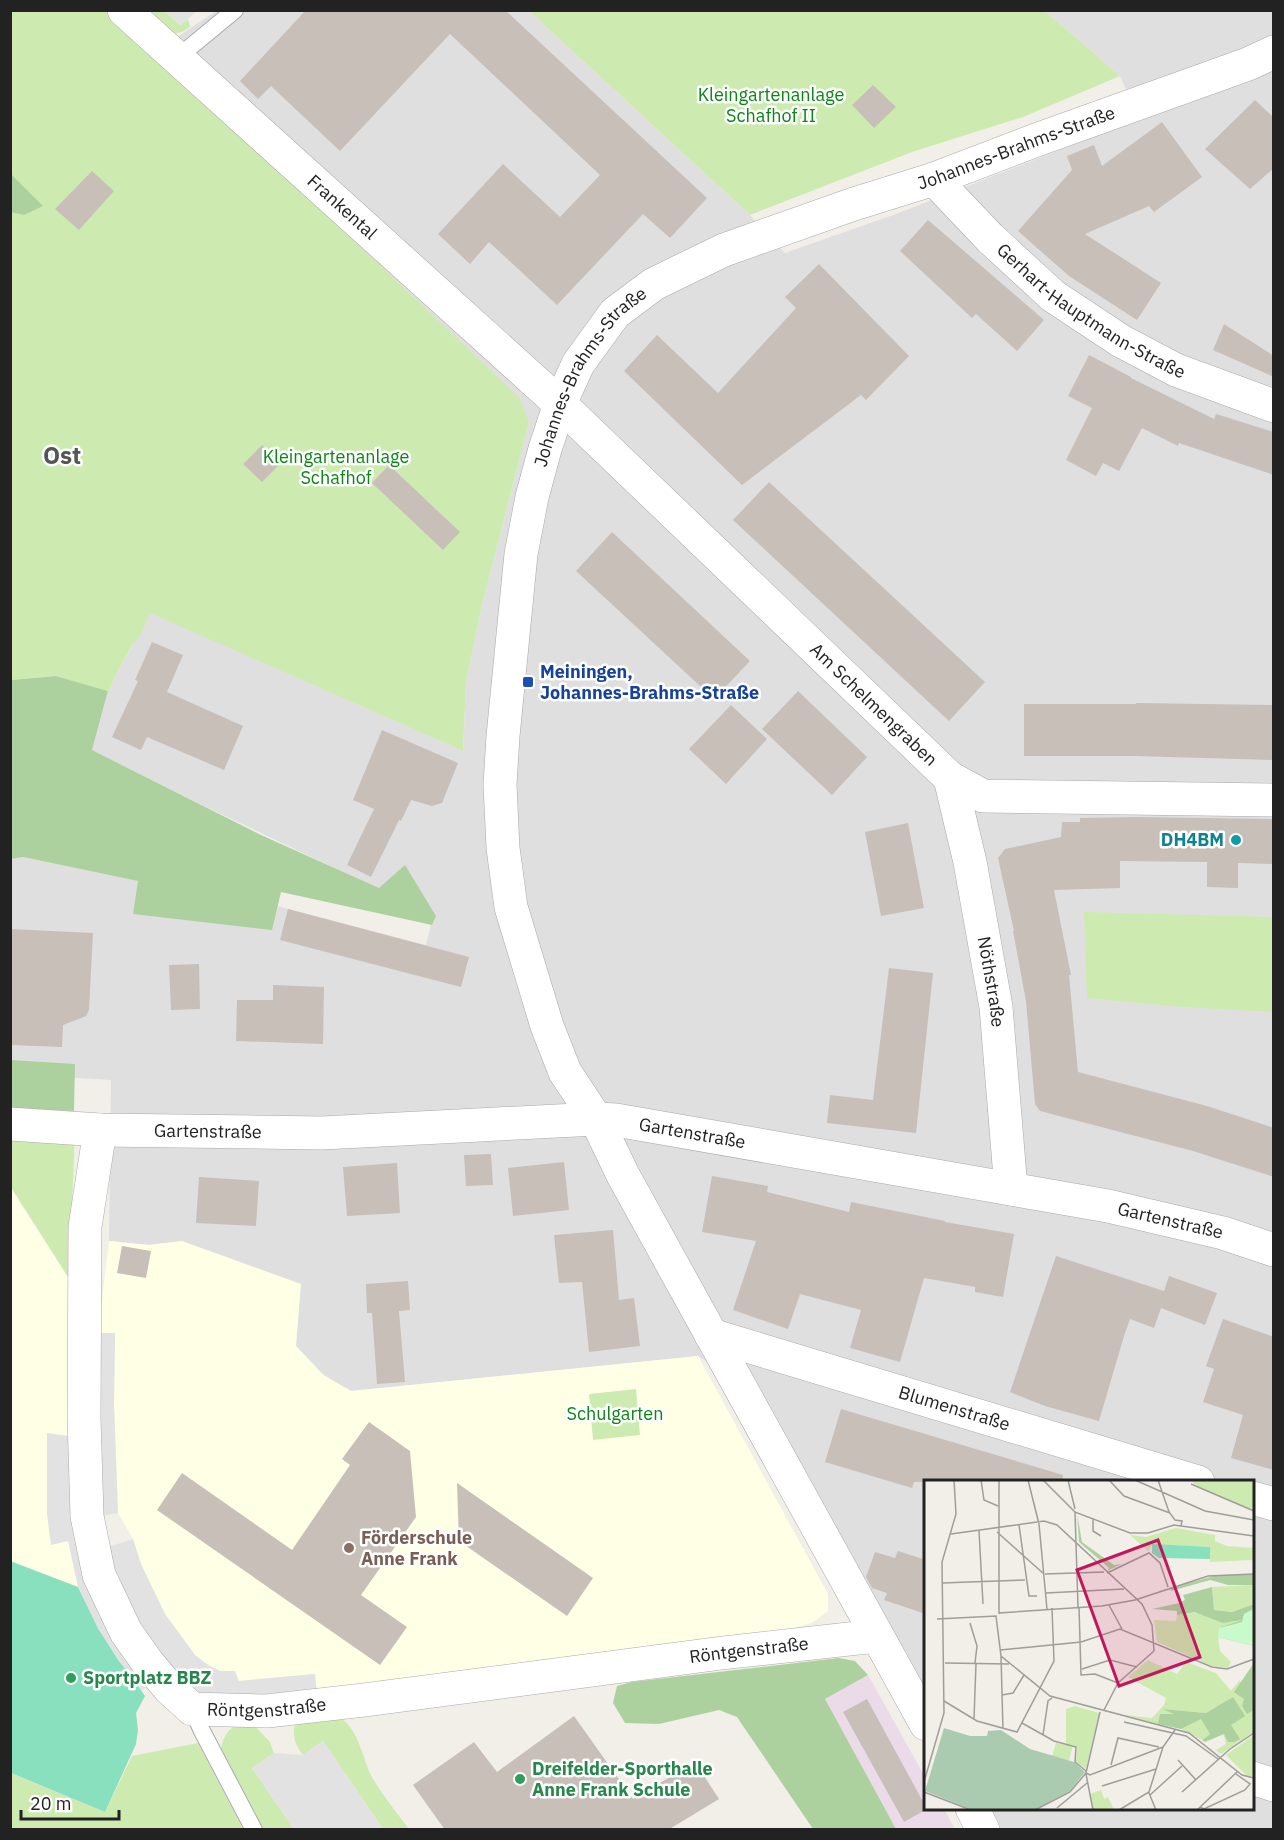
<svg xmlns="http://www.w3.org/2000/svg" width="1284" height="1840" font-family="'IBM Plex Sans',sans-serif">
<rect width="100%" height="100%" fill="#f2efe9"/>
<!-- residential -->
<path fill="#e0dfdf" d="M216,11H529L750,215L785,253L896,214L1139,119L1120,76L1045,11H1273V1829H1001L990,1809L1252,1808V1482H926L925,1695L754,1392L698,1356L351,1391L324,1375L296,1346L182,1241L149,1245L109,1241L111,1080L11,1074L10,859L23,857L139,881L203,903L277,906L426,945L431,925L379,889L200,804L92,750L108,691L150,612L463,751L466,682L482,605L529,422L153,53Z"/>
<!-- industrial -->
<path fill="#ebdbe8" d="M868,1675L925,1777L926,1808L944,1809L955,1829H896L824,1699Z"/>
<!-- education -->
<path fill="#ffffe5" d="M10,1187L68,1277L75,1437L47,1434L78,1587L11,1561Z
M109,1241L149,1245L182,1241L301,1284L296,1346L323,1375L351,1391L698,1356L828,1594V1611L812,1623L769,1635L317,1694L315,1674L238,1681L235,1671H220L208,1665L195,1655L165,1614L141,1564L133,1539L118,1513L114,1405L115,1334L98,1333Z"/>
<!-- grass -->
<path fill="#cdebb0" d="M11,11H105L334,222L519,397L529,422L482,605L466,682L463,751L150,613L140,636L132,645L108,691L56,676L11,680Z
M141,11H165L180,25L188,19L190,27L182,32L172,34Z
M529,11H1045L1120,76L1023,117L912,152L750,215Z
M1084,912L1273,917V1012L1183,1007L1087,998Z
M11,1108L74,1111C76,1166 70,1222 68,1277L11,1187Z
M636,1389L640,1435L593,1440L589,1394Z
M339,1717C360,1730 362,1759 373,1779C384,1797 397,1813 409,1829H383L323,1741L303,1755C294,1743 291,1733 297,1719Z
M236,1725L255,1726L270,1742L274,1753L252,1768L294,1829H261L221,1751C221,1741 227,1730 236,1725Z
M198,1743L243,1829H11L10,1773L105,1812L132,1756Z"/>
<!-- forest -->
<path fill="#add19e" d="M10,174H11L43,206L24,215L11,212Z
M56,676L108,691L92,750L261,835L379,888L405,865L436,916L432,925L281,892L272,930L133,914L138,881L23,857L11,859V680Z
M11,1060L75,1064L74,1111L11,1108Z
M839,1658L855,1661L868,1675L825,1699L896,1829H813L737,1717L719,1710L659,1724L625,1723L613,1703L617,1686L632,1682Z"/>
<!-- pitch -->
<path fill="#88e0be" d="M10,1561L78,1587L99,1630L145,1696L136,1713L138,1730L136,1744L105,1812L11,1773Z"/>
<!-- parking -->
<path fill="#e2e2e2" d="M165,11H197L181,25Z
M98,1333H115L114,1405L118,1513L101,1516Z
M47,1433L75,1437L77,1512L152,1683L142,1690L118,1660L99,1630L78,1587L68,1541L51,1545L47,1514Z
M133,1539L141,1564L165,1614L195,1655L208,1665L220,1671H235L239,1681L315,1674L317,1694L211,1698L195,1692L162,1662L127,1601L105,1548Z
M323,1741L383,1829H294L252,1768L274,1753L303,1755Z"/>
<!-- building -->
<path fill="#c7bfb8" d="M306,10H505L707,198L670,238L643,214L557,305L489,242L470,264L438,234L503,164L560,217L600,175L450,34L340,151L271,86L258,99L240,81Z
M873,85L896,107L874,128L852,105Z
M1255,100L1274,118V168L1250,189L1205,149Z
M1162,122L1202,177L1154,212L1149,206L1085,234L1161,283L1137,320L1069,276L1018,231L1072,170L1067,156L1094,145L1102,166Z
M92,171L114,191L79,230L55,209Z
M928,220L1044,320L1017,351L976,314L972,318L900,251Z
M819,264L909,356L866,400L861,395L742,485L624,371L657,335L718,393L796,308L785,297Z
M1224,324L1274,356V377L1213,350Z
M1089,355L1131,377V378L1214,419L1216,414L1274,432V475L1179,443L1178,446L1142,428L1119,471L1103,463L1096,476L1066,460L1092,408L1068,396Z
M262,445L281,463L262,482L243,464Z
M389,465L460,532L443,550L372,483Z
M769,482L985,682L949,721L733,520Z
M612,532L750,661L714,699L576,571Z
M152,642L183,655L167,692L243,726L224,770L147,737L141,750L112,737L138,681L135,680Z
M798,691L867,757L832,795L762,729Z
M1136,703L1274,705V760L1135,756H1024V704H1136Z
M731,705L767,739L726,784L689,749Z
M382,730L458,763L442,803L432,806L411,800L401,821L399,820L371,877L347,865L374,809L353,800Z
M1136,817L1274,819V864L1238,863V888L1207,887V862L1120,861V888L1054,890L1071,975H1069L1078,1072L1207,1106L1274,1128V1177L1193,1151L1040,1111L1035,1104L1026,1001L1013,931H1014L998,858L1005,849L1061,837L1062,822H1080V818Z
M908,823L924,908L881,916L865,832Z
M288,909L469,957L461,987L280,940Z
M10,929L93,933L89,1010L86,1016L81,1018L63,1025L62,1047L10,1045Z
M199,964L200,1009L171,1010L169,965Z
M889,968L933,973L916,1133L827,1123L830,1095L873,1100Z
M273,985L324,987L323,1044L236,1041L237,1000H273Z
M491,1154L493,1185L466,1186L464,1155Z
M564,1162L569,1210L513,1216L508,1168Z
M397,1163L400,1213L347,1216L343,1167Z
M712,1176L768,1186L767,1192L849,1212L851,1202L945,1221V1222L1014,1234L1003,1297L975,1292V1287L924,1278L900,1362L850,1348L861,1310L800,1294L788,1329L733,1310L756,1241L702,1232Z
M199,1177L259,1181L256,1226L196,1223Z
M613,1230L619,1300L634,1298L640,1346L589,1352L582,1282L559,1283L554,1235Z
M122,1246L151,1251L146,1278L117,1273Z
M1056,1256L1164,1291L1169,1276L1217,1293L1205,1325L1161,1308L1154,1328L1130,1319L1124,1336L1099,1421L1045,1406L1010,1392Z
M408,1281L410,1310L399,1311L405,1382L377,1384L372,1313H367L366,1284Z
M1223,1319L1274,1337V1470L1231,1458L1243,1415L1203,1402L1214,1369L1206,1366Z
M841,1409L1063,1475L1062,1482H914L912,1488L825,1462Z
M369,1422L410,1451L416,1517L361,1595L407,1627L380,1665L157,1510L182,1473L292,1550L350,1465L342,1459Z
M457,1483L593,1578L567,1616L459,1541Z
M898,1551L926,1560V1614L884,1600L887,1593L872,1588L866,1577L875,1552L895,1558Z
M867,1699L927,1809L904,1822L843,1712Z
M574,1716L633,1799L695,1762L719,1799L668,1830H445L413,1785L474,1742L497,1772Z"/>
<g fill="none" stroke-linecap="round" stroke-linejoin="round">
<defs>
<path id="service" d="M177,58L235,10
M192,1709L202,1731L254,1830"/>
<g id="minor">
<path id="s1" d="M124,10L560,404L950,778L983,796L1274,800"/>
<path id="s2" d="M934,179L990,238L1053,296L1121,341L1176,370L1274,406"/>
<path id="s3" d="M950,778L970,862L996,1007L1011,1189"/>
<path id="s4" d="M10,1124L100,1130L322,1133L596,1119L616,1120L1108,1206L1223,1233L1274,1250"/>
<path id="s5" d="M100,1130L85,1227L84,1417L87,1516L99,1575L126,1632L148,1663L169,1688L192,1709L267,1711L364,1700L722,1653L876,1636"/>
<path id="s6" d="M711,1335L1198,1482"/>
<path d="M1252,1498L1274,1504"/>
<path id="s7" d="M926,1724L623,1175L596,1119L565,1072L547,1026L511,907L503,848L500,785L503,736L521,554L532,497L545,449L560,404L578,364L615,313L654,284L724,250L854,204L934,179L1039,139L1248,64L1274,52"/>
<path d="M1252,1778L1274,1785"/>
<path d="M972,1808L983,1830"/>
</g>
</defs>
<!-- service casing -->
<use href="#service" stroke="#a9a9a9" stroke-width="18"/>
<!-- minor casing -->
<use href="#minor" stroke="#a9a9a9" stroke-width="34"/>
<!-- service -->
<use href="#service" stroke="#fff" stroke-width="16"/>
<!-- minor -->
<use href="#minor" stroke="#fff" stroke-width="33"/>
</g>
<!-- markers -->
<rect fill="#1a4fb4" stroke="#fff" stroke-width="2" x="522" y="676" width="12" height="12" rx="3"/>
<circle fill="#0f9aa8" stroke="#fff" stroke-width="2" cx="1236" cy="840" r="6"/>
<circle fill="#8d6e63" stroke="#fff" stroke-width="2" cx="349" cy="1548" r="6"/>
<g fill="#2e9e5b" stroke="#fff" stroke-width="2">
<circle cx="71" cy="1678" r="6"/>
<circle cx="520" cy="1779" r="6"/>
</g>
<g text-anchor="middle" stroke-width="5" stroke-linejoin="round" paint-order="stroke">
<!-- park labels -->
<g font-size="18" fill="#0c8416" stroke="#fff">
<text x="771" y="101">Kleingartenanlage<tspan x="771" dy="21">Schafhof II</tspan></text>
<text x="336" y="463">Kleingartenanlage<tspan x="336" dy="21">Schafhof</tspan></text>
<text x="615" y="1420">Schulgarten</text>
</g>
<!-- street labels -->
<g font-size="18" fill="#222" stroke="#fff">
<text dy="6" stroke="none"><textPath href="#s7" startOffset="1972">Johannes-Brahms-Straße</textPath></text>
<text dy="6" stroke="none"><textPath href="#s1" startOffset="294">Frankental</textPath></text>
<text dy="6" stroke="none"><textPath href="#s2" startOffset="207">Gerhart-Hauptmann-Straße</textPath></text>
<text dy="6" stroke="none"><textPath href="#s7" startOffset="1468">Johannes-Brahms-Straße</textPath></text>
<text dy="6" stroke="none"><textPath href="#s1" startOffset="1022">Am Schelmengraben</textPath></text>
<text dy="6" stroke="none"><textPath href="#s3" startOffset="208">Nöthstraße</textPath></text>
<text dy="6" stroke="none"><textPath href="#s4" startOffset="198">Gartenstraße</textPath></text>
<text dy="6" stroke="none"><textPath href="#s4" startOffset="684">Gartenstraße</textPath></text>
<text dy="6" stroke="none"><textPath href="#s4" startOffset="1170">Gartenstraße</textPath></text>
<text dy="6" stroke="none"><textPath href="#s6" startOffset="254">Blumenstraße</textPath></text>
<text dy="6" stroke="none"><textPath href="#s5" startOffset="1173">Röntgenstraße</textPath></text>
<text dy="6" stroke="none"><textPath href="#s5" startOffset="687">Röntgenstraße</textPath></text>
</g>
<!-- transit labels -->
<g font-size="18" font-weight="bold" fill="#164399" stroke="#fff" text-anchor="start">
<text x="540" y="678">Meiningen,<tspan x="540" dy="21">Johannes-Brahms-Straße</tspan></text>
</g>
<!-- culture labels -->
<g font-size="18" font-weight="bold" fill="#0d838f" stroke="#fff" text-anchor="end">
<text x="1224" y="846">DH4BM</text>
</g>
<!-- education labels -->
<g font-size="18" font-weight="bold" fill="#785e54" stroke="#fff" text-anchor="start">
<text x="361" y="1544">Förderschule<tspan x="361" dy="21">Anne Frank</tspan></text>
</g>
<!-- leisure labels -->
<g font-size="18" font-weight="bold" fill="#27864d" stroke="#fff" text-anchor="start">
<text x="83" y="1684">Sportplatz BBZ</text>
<text x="532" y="1775">Dreifelder-Sporthalle<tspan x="532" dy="21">Anne Frank Schule</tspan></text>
</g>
<!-- district labels -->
<g font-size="24" font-weight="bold" fill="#555" stroke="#fff">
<text x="62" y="464">Ost</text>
</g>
</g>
<!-- overview -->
<g transform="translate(924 1480)">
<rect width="330" height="330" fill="#f2efe9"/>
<path d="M267,0H330V30L273,7ZM252,48L291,55V61L303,66L330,68V80L286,82L285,67L228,65L224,71L206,55L222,57ZM330,105V124L308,132L290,130L288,107ZM263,131L307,142L319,140L294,157L296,171L307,182L304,188L288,186L233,162L230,140L252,141L253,135ZM224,180L253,194L262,182L292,193L307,211L316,200L323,233L330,230V252L297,274L287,267L292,270L302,264L292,227L282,233L238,229L250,234L234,244L200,235L228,238L240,225L242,218L204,197ZM151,226L175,233L162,289L152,282L153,268L149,265L145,281L128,276L132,263L142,265V229ZM277,238L286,254L278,260L257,249ZM330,255V296H323L302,275ZM177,310L180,319L184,317L190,330H169L166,314Z" fill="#cdebb0"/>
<path d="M153,34L158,62L190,85L198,84L183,91L185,88L155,62ZM294,95H330V105H304L286,100L247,111L246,108ZM288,107L290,130L308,132L330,124V129L321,134L330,166L294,157L297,147L319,140L299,143L270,132L253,135V131L228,129L255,123L261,120L259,115ZM330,183V230L323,234L318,226L320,219L310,212ZM309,217L321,236L307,245L316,259L310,262H304L300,254L281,262L278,260L286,254L277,239L257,249L234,244L236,234H250L238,229L282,233Z" fill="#add19e"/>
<path d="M20,248L46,256H63L64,251L77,250L106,269L150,282L161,292L146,311L110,330H49L1,311Z" fill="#aacbaf"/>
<path d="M330,129V166L294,157L295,148L318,142L320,134Z" fill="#c8facc"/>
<path d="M228,64L286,67V79L235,78L228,73Z" fill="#88e0be"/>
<path fill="none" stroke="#9f9d99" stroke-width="1.5" d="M57,0L60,20L74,26M75,0V134M104,0L115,44L123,129M119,0L151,32M144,0L151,29M185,0L200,16L246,33M211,0L281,31L330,40M234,0L245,32L251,40L258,41L257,46M267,4L330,31M169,38V51L177,56M95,45L105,116H113M55,51L59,124M73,52L120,94M27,54L120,41L133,45L218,124L228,145L230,171L194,203L180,230M183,93L225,73L236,83L244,107M121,94L180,92M18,103L101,100M122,113L200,109M185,125L198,149M154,127L151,32L206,53H224L250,45L330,56M155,127L157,195L171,194L194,203M75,133L178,126L211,120L284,96L330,94M13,139L72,136L77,176L126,216L265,253L318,295L330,298M46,143L53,166L51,183M76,170L157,162L196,149L288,187L303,189L330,179M77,176L79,249M21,183L85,184M158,189L186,180L213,187M78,215L89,213L100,195M20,221L53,241L93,252L130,181L128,128M50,239L52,183M200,242L262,256L294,279M98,243L130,261L152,267L151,282L162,291M119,255L124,221L128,218M254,280L272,300M187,285L194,258L235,267M162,293L166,295L239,267M162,294L169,330M0,302L20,233L18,82L32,34L30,0M178,306L232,289M0,312L47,330M258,312L306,269L330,253M225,313L232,330M226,315L258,286M276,327L280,329L321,310L326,304L312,294M133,328L163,303M111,330L146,312L162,293L176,232M195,330L225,312L239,267L251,250M273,330L313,292"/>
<path fill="#c2185b" fill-opacity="0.15" stroke="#c2185b" stroke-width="3" d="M234,60L276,177L195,206L153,90Z"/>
<rect width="330" height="330" fill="none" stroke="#222" stroke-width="3"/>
</g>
<!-- border -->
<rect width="1284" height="1840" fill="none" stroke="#222222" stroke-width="24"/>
<!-- scale -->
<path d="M21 1810v9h98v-9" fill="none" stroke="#222222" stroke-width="3"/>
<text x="30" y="1810" font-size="18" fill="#222222" stroke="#ffffff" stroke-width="4.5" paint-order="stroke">20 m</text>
</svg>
